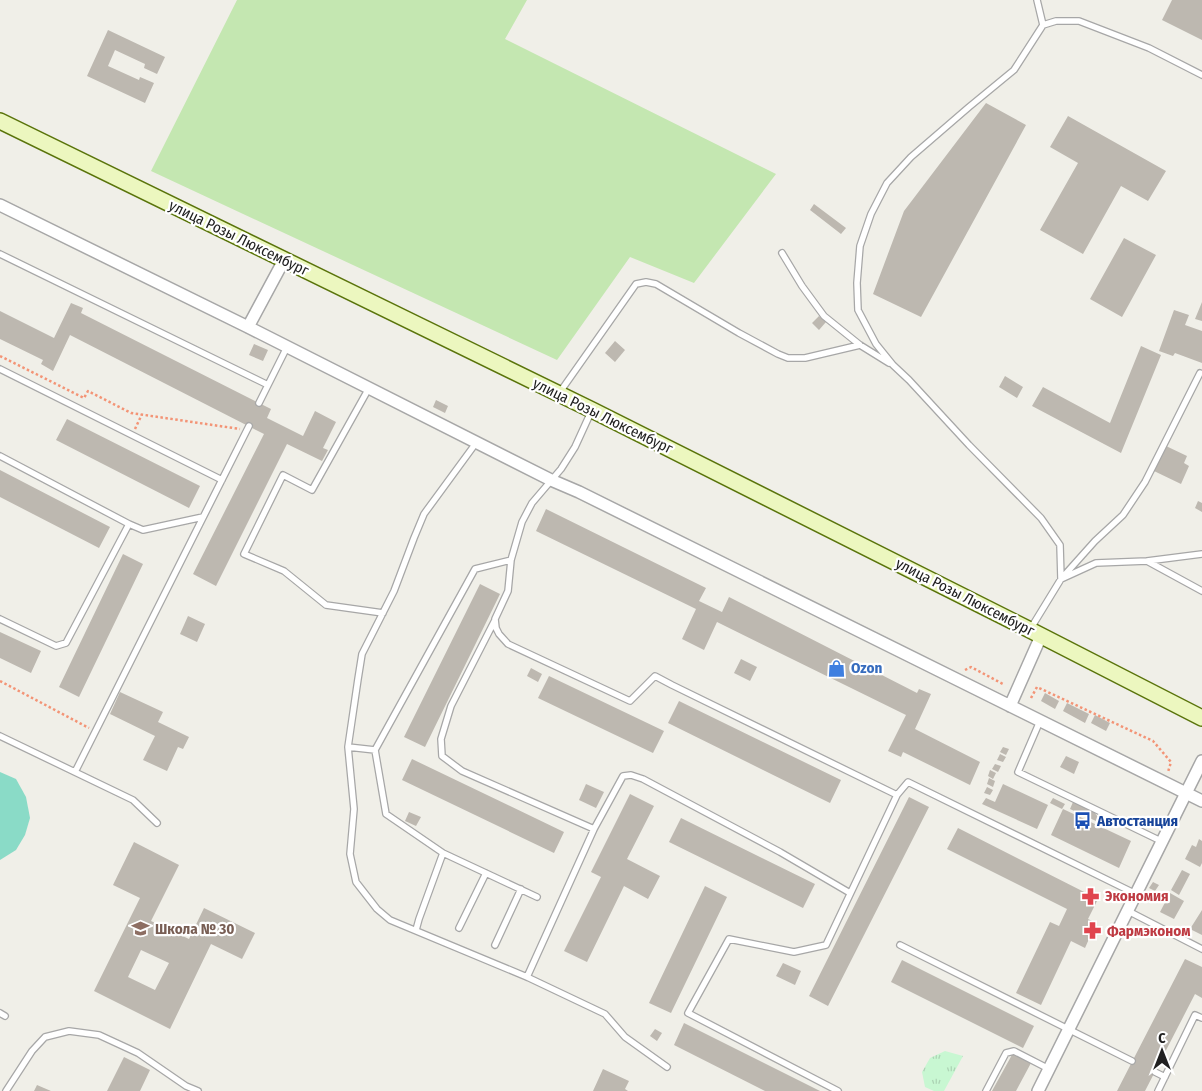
<svg xmlns="http://www.w3.org/2000/svg" width="1202" height="1091" font-family="'Fira Sans Condensed',sans-serif">
<defs>
<pattern id="park-tufts" width="24" height="20" patternUnits="userSpaceOnUse" patternTransform="scale(1.25)"><rect width="24" height="20" fill="#c8f7d2"/><path d="M3 7l-1-3M5 7V3M7 7l1-3M15 17l-1-3M17 17v-4M19 17l1-3" fill="none" stroke="#acd3b4"/></pattern>
</defs>
<rect width="100%" height="100%" fill="#f0efe8"/>
<!-- grass -->
<path fill="#c4e7b1" d="M237,0H527L505,39L776,174L694,283L630,257L557,360L151,171Z"/>
<!-- park -->
<path fill="url(#park-tufts)" d="M945,1051L963,1056L944,1091H934L925,1087L922,1072L930,1058Z"/>
<!-- pitch -->
<path fill="#8adbc7" d="M0,772L16,779L26,797L30,818L25,835L16,850L0,860Z"/>
<!-- building -->
<path fill="#bdb8b0" fill-rule="evenodd" d="M1172,0H1202V40L1162,20Z
M108,30L165,57L157,74L144,68L145,64L115,50L108,66L139,80L140,77L154,83L145,103L87,76Z
M986,103L1026,125L921,317L873,294L904,211Z
M1068,116L1166,171L1148,201L1121,186L1083,254L1040,230L1078,163L1050,147Z
M814,204L846,228L841,234L810,210Z
M1124,238L1156,255L1122,317L1090,299Z
M1202,302V321L1195,319Z
M71,303L83,308L81,313L271,409L267,418L303,436L315,411L336,422L323,448L328,450L322,461L287,444L216,586L193,574L264,434L70,335L53,371L41,364L43,360L0,339V311L54,338Z
M1174,310L1189,315L1185,325L1202,331V363L1175,353L1173,356L1159,351Z
M819,316L826,322L819,330L812,323Z
M615,341L625,350L615,362L605,353Z
M254,344L268,350L263,361L249,355Z
M1141,346L1161,355L1121,453L1032,406L1043,387L1110,423Z
M1005,376L1023,387L1017,398L999,387Z
M436,400L448,406L445,413L433,407Z
M67,419L200,486L189,508L56,440Z
M1166,446L1187,456L1184,463L1189,466L1181,484L1154,471Z
M0,470L110,527L99,548L0,497Z
M1198,501L1202,503V512L1195,508Z
M546,509L706,588L699,601L722,612L729,597L917,693L919,689L931,694L915,729L980,762L970,785L903,752L901,757L888,751L906,715L717,622L704,650L682,639L696,609L536,531Z
M123,554L143,564L79,697L59,687Z
M480,584L500,594L425,747L404,737Z
M188,616L205,624L197,642L180,634Z
M0,632L41,651L31,673L0,658Z
M741,659L757,667L750,681L734,673Z
M531,668L542,674L538,682L527,676Z
M549,676L664,731L653,753L538,698Z
M120,692L163,712L158,722L189,737L183,749L178,747L167,771L143,760L155,736L110,714Z
M1045,693L1059,701L1055,709L1041,701Z
M679,701L841,780L830,803L668,723Z
M1067,703L1089,714L1085,723L1063,711Z
M1095,715L1110,723L1106,731L1091,723Z
M1003,747L1009,749L1006,755L1000,752Z
M1000,754L1006,757L1003,762L997,760Z
M1066,756L1079,762L1074,774L1060,767Z
M412,759L564,832L554,853L402,780Z
M995,764L1001,766L998,772L992,769Z
M990,770L996,773L993,779L988,776Z
M989,778L995,781L993,787L987,784Z
M586,784L604,792L596,808L579,800Z
M1003,784L1048,805L1037,829L982,804L986,798L995,802Z
M987,787L993,790L990,795L984,793Z
M630,794L654,806L627,859L660,876L648,899L624,886L587,962L564,951L601,877L591,872Z
M909,797L929,807L828,1006L809,996Z
M1053,798L1065,804L1062,809L1050,803Z
M1073,802L1094,812L1098,817L1096,821L1070,809Z
M1063,809L1131,841L1119,868L1051,835Z
M409,812L421,817L416,826L405,821Z
M681,818L815,884L803,908L669,842Z
M958,828L1098,899L1088,919L1096,923L1085,948L1071,941L1041,1005L1016,993L1050,922L1059,926L1067,909L947,849Z
M1199,839L1202,841V863L1200,867L1185,859L1192,845L1196,847Z
M134,842L179,865L151,921L189,939L204,908L255,933L242,959L211,944L170,1029L94,991L140,898L113,885ZM141,950L169,963L155,990L128,977Z
M1182,870L1190,874L1179,895L1171,890Z
M1153,882L1159,885L1155,891L1149,888Z
M705,886L727,897L671,1013L649,1003Z
M1170,893L1184,901L1174,919L1160,912Z
M1202,910V935L1190,929Z
M1185,959L1202,967V998L1195,994L1145,1091H1117Z
M902,960L1034,1026L1023,1048L891,982Z
M783,963L801,971L795,985L776,976Z
M684,1023L820,1091H765L674,1045Z
M655,1029L662,1033L657,1041L650,1036Z
M1013,1053L1031,1063L1016,1091H992Z
M124,1057L150,1070L140,1091H107Z
M603,1069L629,1081L625,1089L628,1091H593Z
M37,1085L51,1091H34Z"/>
<g fill="none" stroke-linecap="round" stroke-linejoin="round">
<defs>
<path id="service" d="M1037,0L1043,25
M782,253L802,286L824,316L860,345L889,363
M0,254L268,385
M0,369L222,480
M1200,373L1145,482L1123,515L1095,541L1061,579L1060,545L1041,518L969,445L909,380L893,365L876,344L858,310L857,283L860,246L871,214L887,183L911,157L969,107L1014,70L1043,25L1056,21H1079L1149,48L1202,75
M369,388L312,490L283,475L244,554L284,571L326,605L383,613
M560,392L636,284L646,282L656,284L739,333L778,354L788,358H805L860,345
M259,403L287,347
M591,412L575,447L561,469L532,503L522,522L511,560L508,591L495,619L496,628L499,634L508,644L630,701L655,676L672,685L897,795
M476,443L424,514L414,538L394,591L362,654L358,679L348,747L354,809L350,854L356,882L377,909L390,920L527,977L605,1014L625,1037L667,1067
M0,456L129,524L143,530L203,517
M1147,561L1202,554
M0,619L56,646L66,643L129,524
M495,620L451,706L441,739L442,756L462,771L594,829
M1031,628L1061,579L1096,563L1147,561L1202,591
M1040,721L1018,772L1163,842
M0,736L133,800L157,823
M348,747L375,750L475,569L511,560
M375,750L386,814L443,853L537,897
M75,772L249,426
M1128,911L1202,949
M459,928L486,873
M416,930L419,919L443,853
M495,945L521,889
M900,945L1132,1061
M527,977L594,829L623,776L631,775L643,779L780,852L850,893
M0,1013L5,1016
M1155,1072L1165,1077
M6,1091L32,1051L45,1037L69,1031L99,1035L138,1053L186,1086L198,1091
M838,1091L688,1013L729,939L794,952L826,945L897,795L908,782L1136,894
M986,1091L1006,1053L1014,1051L1049,1069
M1158,1091L1195,1015L1202,1018"/>
<path id="minor" d="M0,205L248,327L551,480L579,492L1202,801
M248,327L284,260
M1010,706L1041,636
M1038,1091L1202,761"/>
<path id="secondary" d="M0,121L592,410L1030,630L1202,718"/>
</defs>
<!-- service casing -->
<use href="#service" stroke="#a7a7a7" stroke-width="8"/>
<!-- minor casing -->
<use href="#minor" stroke="#a7a7a7" stroke-width="14"/>
<!-- secondary casing -->
<use href="#secondary" stroke="#5a740b" stroke-width="18"/>
<!-- path -->
<path stroke="#f39476" stroke-width="2.5" stroke-dasharray="2.5 2.5" stroke-linecap="butt" d="M0,356L84,398L88,391L131,413L240,429
M135,429L142,414
M965,670L971,667L1003,684
M0,681L89,728
M1031,698L1037,687L1153,741L1171,762L1168,772"/>
<!-- service -->
<use href="#service" stroke="#fff" stroke-width="5.5"/>
<!-- minor -->
<use href="#minor" stroke="#fff" stroke-width="11"/>
<!-- secondary -->
<use href="#secondary" stroke="#ecf7bf" stroke-width="15"/>
</g>
<!-- icons -->
<defs>
<symbol id="shop-bare" viewBox="-9 -9 18 18"><path d="M-5-2.5h2.3a2.7 3.5 0 0 1 5.4 0H5L5.5 6h-11ZM-1.5-2.5h3a1.5 2.3 0 0 0-3 0Z" fill="#3f7fe0" stroke="#fff" stroke-width="2.5" paint-order="stroke"/></symbol>
<symbol id="bus-bare" viewBox="-9 -9 18 18"><path d="M-5-6H5V4H4V6H2V4H-2V6H-4V4H-5ZM-3.5-4V0h7V-4ZM-3.5 1.2v1.5H-2V1.2ZM2 1.2v1.5H3.5V1.2Z" fill="#1a4fb4" stroke="#fff" stroke-width="2.5" paint-order="stroke"/></symbol>
<symbol id="pharmacy-bare" viewBox="-9 -9 18 18"><path d="M-2-6h4v4h4v4h-4v4h-4v-4h-4v-4h4Z" fill="#e0444e" stroke="#fff" stroke-width="2.5" paint-order="stroke"/></symbol>
<symbol id="school-bare" viewBox="-9 -9 18 18"><path d="M0-5L7-2L0 1L-7-2ZM-4 1L0 2.5L4 1V4Q0 6-4 4Z" fill="#8d6e63" stroke="#fff" stroke-width="2.5" paint-order="stroke"/></symbol>
</defs>
<g fill-rule="evenodd">
<use href="#shop-bare" x="824" y="656" width="25" height="25"/>
<use href="#bus-bare" x="1070" y="808" width="25" height="25"/>
<use href="#pharmacy-bare" x="1078" y="884" width="25" height="25"/>
<use href="#school-bare" x="128" y="916" width="25" height="25"/>
<use href="#pharmacy-bare" x="1080" y="918" width="25" height="25"/>
</g>
<g text-anchor="middle" stroke-width="4.5" stroke-linejoin="round" paint-order="stroke">
<!-- street labels -->
<g font-size="15" fill="#202020" stroke="#fff">
<text transform="translate(239 238) rotate(26)" y="5">улица Розы Люксембург</text>
<text transform="translate(603 416) rotate(26)" y="5">улица Розы Люксембург</text>
<text transform="translate(965 597) rotate(27)" y="5">улица Розы Люксембург</text>
</g>
<!-- shop labels -->
<g font-size="15" font-weight="bold" fill="#366cbe" stroke="#fff" text-anchor="start">
<text x="851" y="673">Ozon</text>
</g>
<!-- transit labels -->
<g font-size="15" font-weight="bold" fill="#164399" stroke="#fff" text-anchor="start">
<text x="1097" y="826">Автостанция</text>
</g>
<!-- health labels -->
<g font-size="15" font-weight="bold" fill="#be3a42" stroke="#fff" text-anchor="start">
<text x="1105" y="901">Экономия</text>
<text x="1107" y="936">Фармэконом</text>
</g>
<!-- education labels -->
<g font-size="15" font-weight="bold" fill="#785e54" stroke="#fff" text-anchor="start">
<text x="155" y="934">Школа № 30</text>
</g>
</g>
<!-- north arrow -->
<g transform="translate(1162 1051)" stroke="#ffffff" stroke-width="4" paint-order="stroke">
<path d="M0-4L9 19L0 12L-9 19Z" fill="#202020"/>
<text y="-8" font-size="14" font-weight="bold" text-anchor="middle" fill="#202020">С</text>
</g>
</svg>
